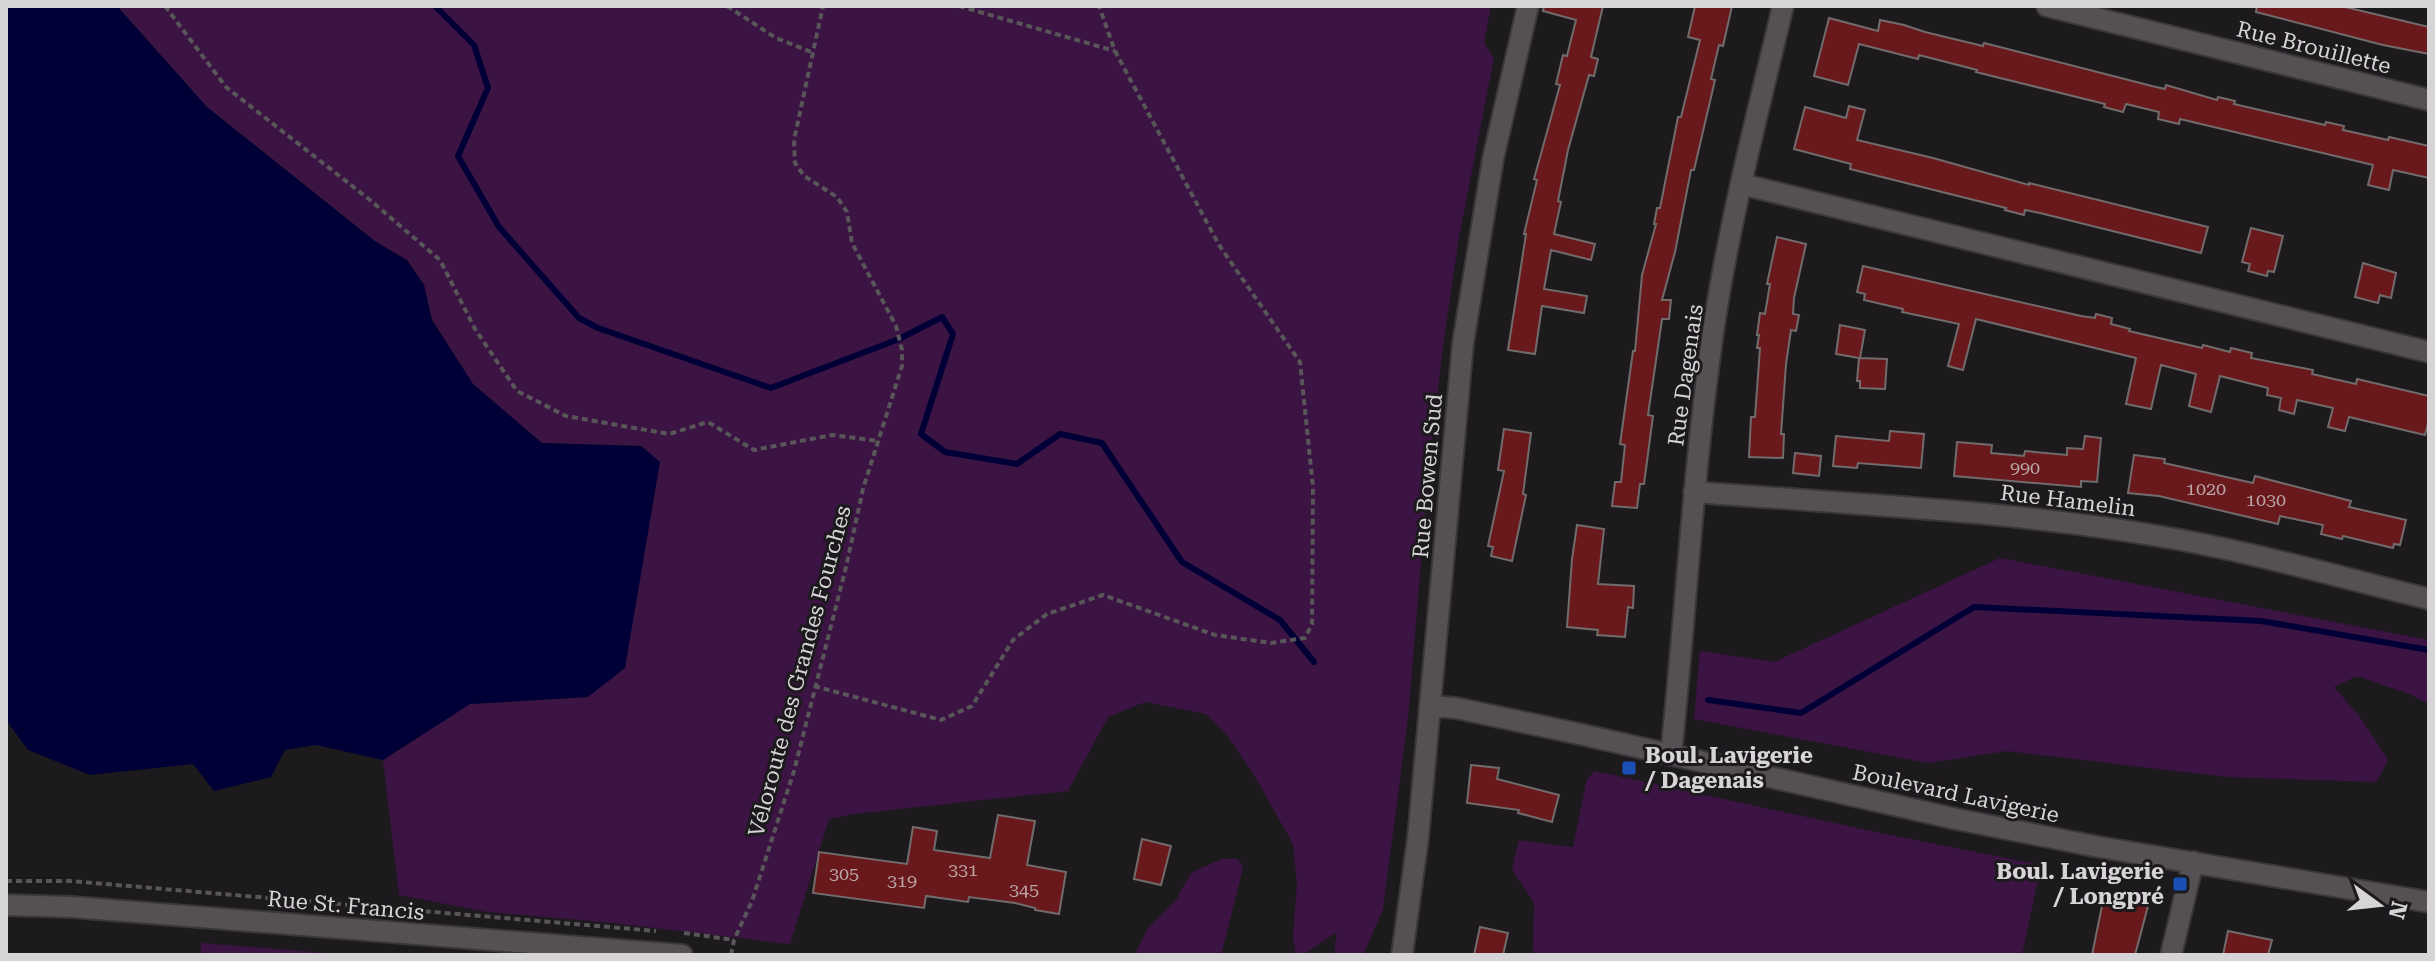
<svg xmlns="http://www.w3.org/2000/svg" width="2435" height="961" font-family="'Roboto Serif',serif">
<rect width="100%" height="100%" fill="#1d1a1e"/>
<!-- green -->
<path fill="#3b1443" d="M117,6H1491L1484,43L1494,58L1459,237L1443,346L1428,477L1408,718L1383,909L1363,955H1334L1337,932L1303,955H1296L1293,937L1297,883L1293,844L1254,775L1227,735L1206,714L1145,702L1108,717L1068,791L854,814L829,819L790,944L613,923L487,912L399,895L383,760L470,704L588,697L641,446L542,443L473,384L432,320L424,285L407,260L376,242L207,107Z
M2000,558L2429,640V704L2412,695L2357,676L2334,687L2360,717L2388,760L2376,782L2227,777L2007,751L1928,763L1694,719L1700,651L1774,662Z
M1595,771L1880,833L2041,865L2022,955H1533L1534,903L1512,869L1519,840L1573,847L1587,779Z
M1221,859H1238L1243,868L1221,955H1135L1146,931L1176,900L1191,873Z
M201,943L351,955H201Z"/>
<!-- water -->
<path fill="#000037" d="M6,6H117L207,107L376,242L407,260L424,285L432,320L473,384L542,443L641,446L660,462L625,668L588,697L470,704L383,760L316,745L285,750L271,777L214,791L193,764L90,775L28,750L6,720Z"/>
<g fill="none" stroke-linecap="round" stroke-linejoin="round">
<!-- stream -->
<path stroke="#000037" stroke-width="6" d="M435,6L474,45L488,88L458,156L499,227L579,318L598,328L771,388L899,339L942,317L953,334L921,434L945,452L1017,464L1060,434L1102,443L1182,562L1280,620L1314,662
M1708,700L1801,713L1974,607L2261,621L2429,650"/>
</g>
<!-- building -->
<path fill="#69181b" stroke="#726b6b" stroke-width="2" d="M1544,6H1603L1591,57L1598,59L1594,76L1589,75L1568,150L1558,201L1561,202L1554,234L1595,244L1591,260L1551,250L1544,289L1587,296L1584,313L1542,306L1535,354L1508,350L1526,234H1524L1537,180L1534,179L1560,85L1556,84L1563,55L1567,56L1576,20L1543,11Z
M1695,6H1732L1723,46L1719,45L1711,79L1715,80L1694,170H1691L1675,252L1662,300H1671L1669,319H1662L1648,415L1653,416L1644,484H1640L1637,508L1612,506L1615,482H1621L1625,445L1620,444L1633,351H1635L1642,275L1656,224H1654L1657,208H1660L1678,117H1681L1700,40L1688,37Z
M2257,6H2341L2429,27V54L2383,45L2256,12Z
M1829,18L1878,31L1880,20L1904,25L1925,32L1983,46L1984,43L2152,86L2165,89L2166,85L2217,100L2218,97L2235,101L2234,104L2325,125L2326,122L2344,126L2343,130L2388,140L2389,137L2429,146V178L2393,170L2389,190L2368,185L2373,165L2180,119L2179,124L2158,119L2159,112L2126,104L2123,112L2104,107L2105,104L1976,72L1977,70L1919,55L1918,59L1859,44L1848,85L1814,76Z
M1849,106L1865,110L1857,140L1933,158L2029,185V183L2208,227L2201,253L2040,213L2025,210L2024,215L2005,210L2006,208L1850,169L1851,164L1794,149L1805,107L1846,118Z
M2251,228L2283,236L2274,272L2268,271L2267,276L2248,271L2250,264L2242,262Z
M1777,237L1806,244L1794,298L1793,314L1799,315L1796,331L1791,330L1786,364L1781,434H1784L1783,458L1749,457L1751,417H1755L1760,348H1757L1759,335H1757L1760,313L1765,314L1770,284H1767Z
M2363,263L2396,273L2391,298L2380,295L2378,303L2355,297Z
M1863,266L2081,316L2095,318L2096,314L2112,318L2111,324L2130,329L2129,331L2202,348L2203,345L2230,352L2231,348L2252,353L2251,358L2313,370L2312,374L2356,384L2357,379L2429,396V419L2425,435L2349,417L2345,431L2328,427L2333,408L2297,400L2294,414L2279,410L2281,398L2267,395L2268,388L2220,376L2211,412L2189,406L2196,374L2161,365L2151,409L2126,404L2136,358L1976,319L1963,370L1948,366L1959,324L1902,312L1903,309L1864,300L1865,294L1857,292Z
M1840,325L1865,330L1860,358L1887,359L1885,389L1860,388V381H1857L1859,358L1836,354Z
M1504,429L1531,433L1523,494L1526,495L1512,561L1491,556L1493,547L1488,546L1504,471L1498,470Z
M1890,431L1924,434L1921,468L1858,463L1857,468L1833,466L1836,436L1889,441Z
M2085,436L2101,438L2097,482L2081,481V487L1954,476L1957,442L1992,445L1991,453L2024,456L2025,451L2067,455V448L2083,449Z
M1795,453L1821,456L1819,476L1793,473Z
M2134,455L2165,459L2164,463L2253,483L2255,476L2351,501L2349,507L2406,520L2400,545L2394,544L2393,548L2343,536L2342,539L2321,534L2323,525L2280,516L2278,524L2159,496L2128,493Z
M1577,525L1604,529L1598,584L1634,586L1633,608L1628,607L1625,637L1597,635L1598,630L1567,627L1572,559Z
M1471,765L1499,768L1497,779L1559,795L1552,822L1518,813L1519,810L1467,803Z
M998,815L1035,821L1027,865L1066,872L1059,914L1035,910V908L1015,903L969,897L968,902L926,896L924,908L813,893L819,852L907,864L913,827L937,831L934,850L990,858Z
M1142,839L1171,846L1161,885L1134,879Z
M2104,896L2148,906L2135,955H2092Z
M1480,927L1508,933L1503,955H1474Z
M2228,931L2272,940L2268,955H2223Z"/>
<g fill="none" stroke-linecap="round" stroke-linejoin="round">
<defs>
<path id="street" d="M2047,6L2429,100
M1741,184L2429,352
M1694,492C1849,504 2005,510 2158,536C2250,551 2339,577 2429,599
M1671,755C1686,612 1693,469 1714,326C1730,218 1758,112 1783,6
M2171,955L2193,862"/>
<path id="secondary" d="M1430,706L1456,708L1584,735L1956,819L2099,847L2429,902
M6,905L72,907L682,955
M1402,955L1418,838L1463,343L1493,159L1528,6"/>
</defs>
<!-- street casing -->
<use href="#street" stroke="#393739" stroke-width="24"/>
<!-- secondary casing -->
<use href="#secondary" stroke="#393739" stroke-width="24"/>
<!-- path -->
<path stroke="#595659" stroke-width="4" stroke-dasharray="6 4" stroke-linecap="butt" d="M165,6L226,87L370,200L440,260L475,329L517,391L566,416L669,434L708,422L754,450L832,435L878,441
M727,6L776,38L814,53
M959,6L1115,51
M814,686L941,720L972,706L1013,640L1047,614L1103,595L1215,635L1271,643L1305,638L1312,624L1313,487L1300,362L1219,245L1115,51L1099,6
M6,881H70L656,931
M684,933L734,940
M731,955L734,940L752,901L794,771L846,567L863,489L902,366V350L896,326L852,243L847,212L837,197L804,176L795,163L794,140L823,6"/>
<!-- street -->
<use href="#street" stroke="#545054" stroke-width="20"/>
<!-- secondary -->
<use href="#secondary" stroke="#545054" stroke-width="20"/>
</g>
<!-- markers -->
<g fill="#1a4fb4" stroke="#1d1a1e" stroke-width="3">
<rect x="1621" y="760" width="16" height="16" rx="4"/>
<rect x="2172" y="876" width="16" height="16" rx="4"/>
</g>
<g text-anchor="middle" stroke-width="6" stroke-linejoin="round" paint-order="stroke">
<!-- number labels -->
<g font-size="18" fill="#bba5a7">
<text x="2025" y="474">990</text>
<text x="2206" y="495">1020</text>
<text x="2266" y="506">1030</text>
<text x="963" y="876">331</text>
<text x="844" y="880">305</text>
<text x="902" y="887">319</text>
<text x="1024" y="896">345</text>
</g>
<!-- street labels -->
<g font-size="22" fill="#d6d4d6" stroke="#1d1a1e">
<text transform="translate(2314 47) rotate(14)" y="8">Rue Brouillette</text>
<text transform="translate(1685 375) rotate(-82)" y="8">Rue Dagenais</text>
<text transform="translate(1427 476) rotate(-85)" y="8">Rue Bowen Sud</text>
<text transform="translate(2068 500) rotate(7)" y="8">Rue Hamelin</text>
<text transform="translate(799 671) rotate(-75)" y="8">Véloroute des Grandes Fourches</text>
<text transform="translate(1956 793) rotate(12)" y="8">Boulevard Lavigerie</text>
<text transform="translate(346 905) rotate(5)" y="8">Rue St. Francis</text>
</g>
<!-- poi labels -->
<g font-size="22" font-weight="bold" fill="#d6d4d6" stroke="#1d1a1e" text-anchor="start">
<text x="1645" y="763">Boul. Lavigerie<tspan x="1645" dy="25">/ Dagenais</tspan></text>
<text x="2164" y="879" text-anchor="end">Boul. Lavigerie<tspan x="2164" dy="25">/ Longpré</tspan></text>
</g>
</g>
<!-- border -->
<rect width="2435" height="961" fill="none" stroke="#d6d4d6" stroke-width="16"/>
<!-- north arrow -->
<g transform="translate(2379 905) rotate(105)" stroke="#1d1a1e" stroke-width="6" paint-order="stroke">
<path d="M0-6L14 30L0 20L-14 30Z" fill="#d6d4d6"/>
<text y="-12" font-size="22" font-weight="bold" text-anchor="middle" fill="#d6d4d6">N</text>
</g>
</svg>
